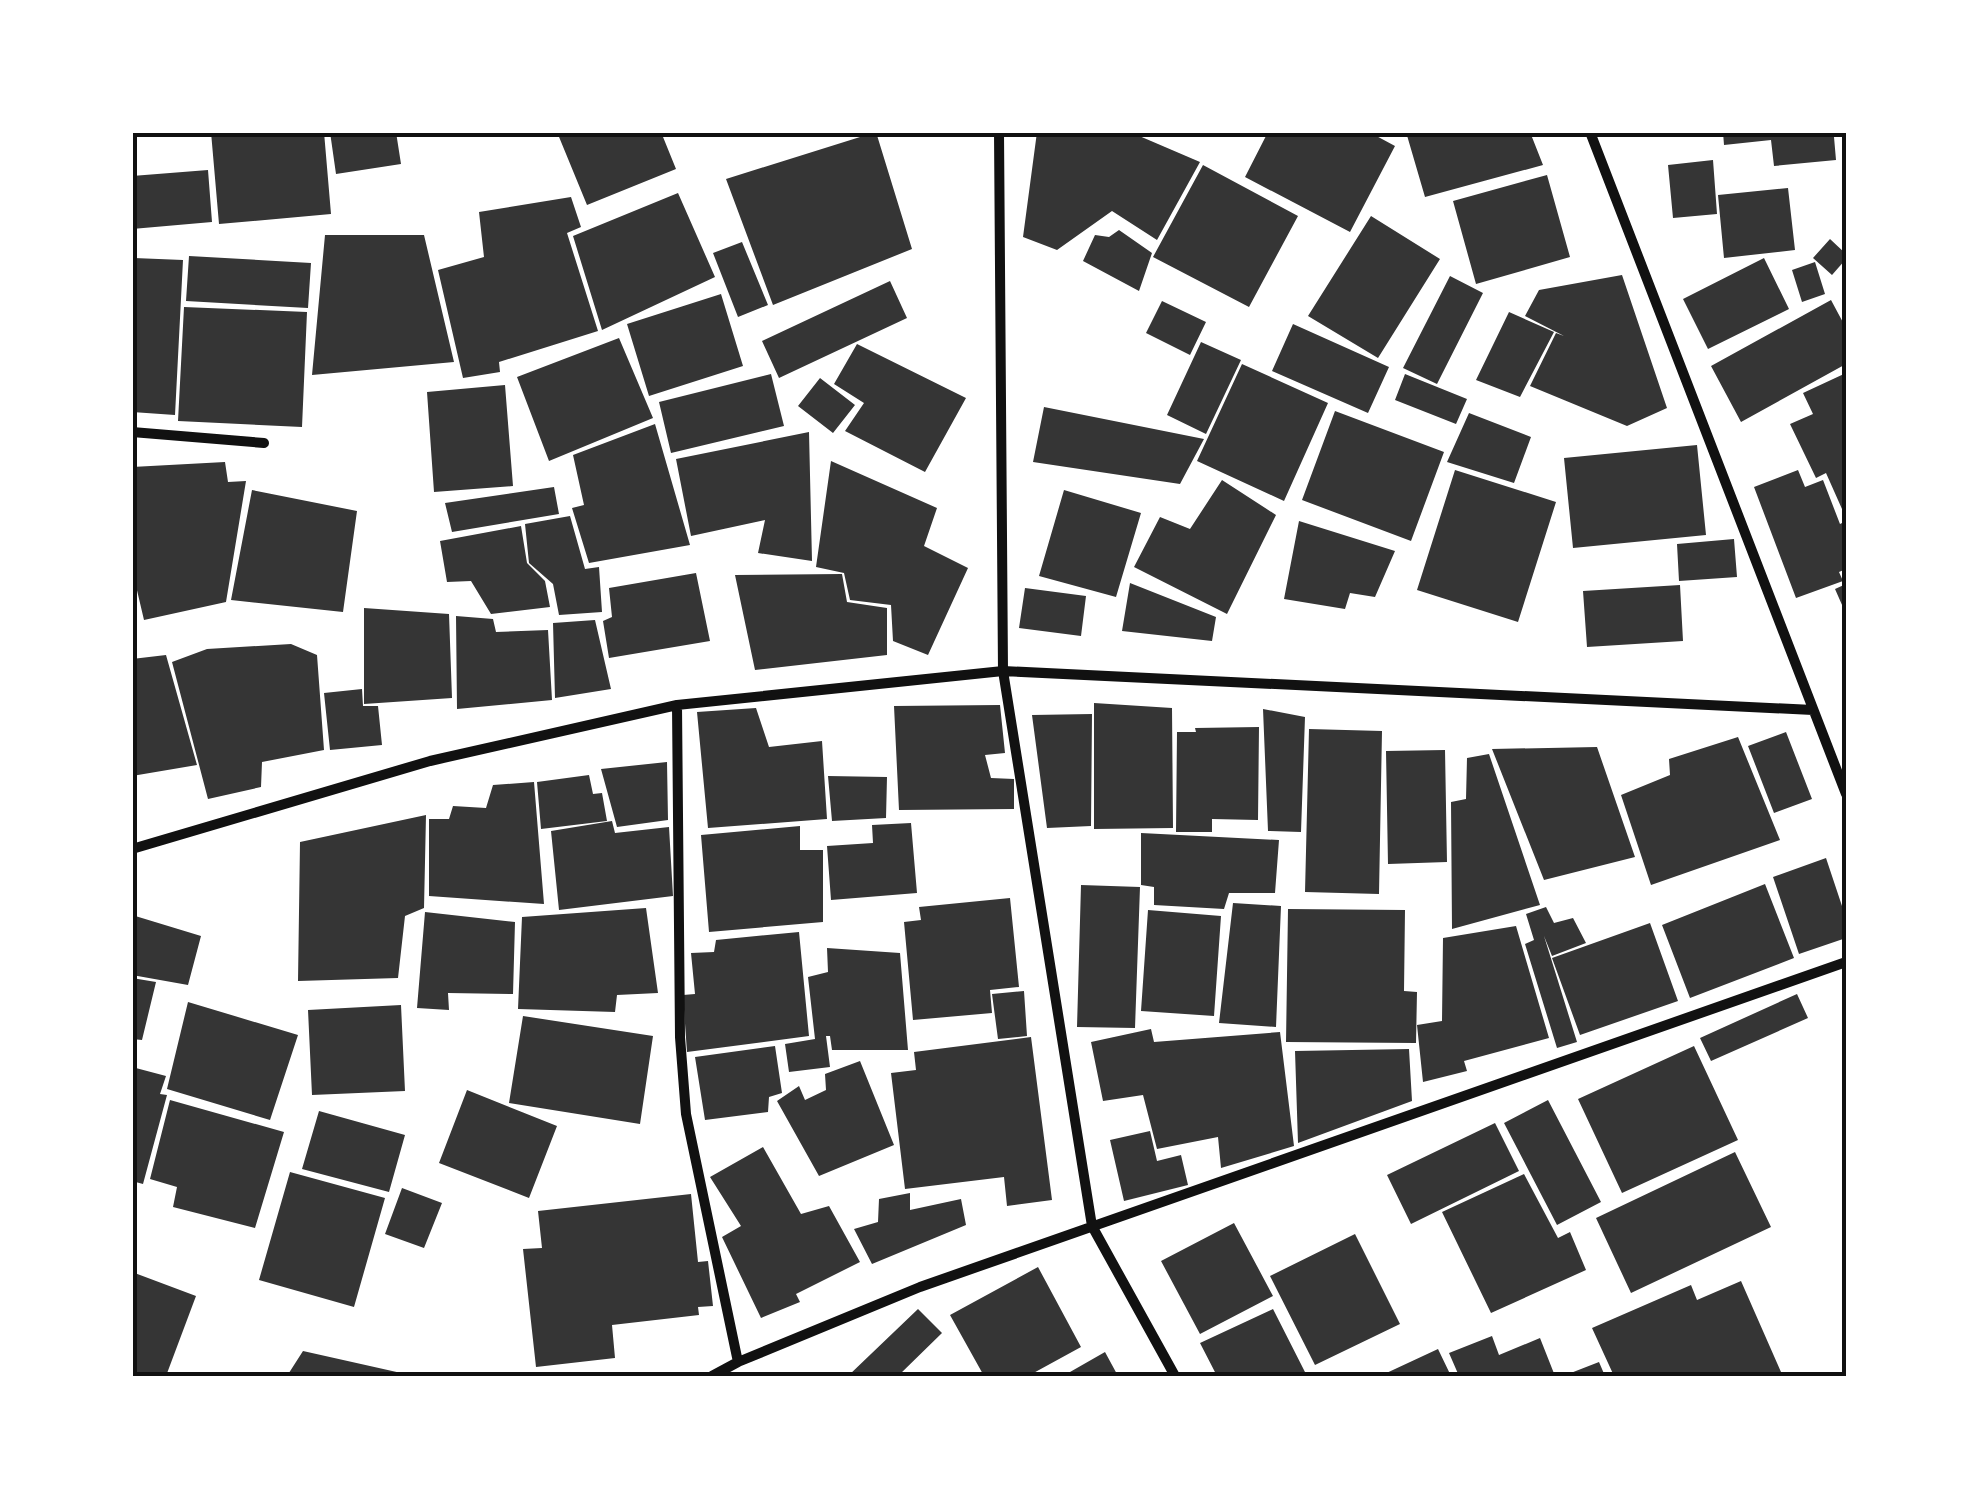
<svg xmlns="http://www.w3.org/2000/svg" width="1979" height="1509" font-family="Manrope,sans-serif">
<rect width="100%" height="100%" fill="#fff"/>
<!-- building -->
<path fill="#353535" d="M211,132H324L331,214L219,224Z
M330,132H396L401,164L336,174Z
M557,132H661L676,169L587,205Z
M876,132L912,249L773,305L726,179Z
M1037,132H1130L1200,162L1157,240L1112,211L1057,250L1023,237Z
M1268,132H1369L1395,146L1350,232L1245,177Z
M1406,132H1530L1543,165L1425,197Z
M1723,132H1846V135L1834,137L1836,160L1774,166L1771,140L1724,145Z
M1713,160L1717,214L1673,218L1668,165Z
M1203,165L1298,216L1249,307L1153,257Z
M208,170L212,222L132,229V176Z
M1547,175L1570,257L1476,284L1453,201Z
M1788,188L1795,250L1724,258L1718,195Z
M678,193L715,277L602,330L573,236Z
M571,197L581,227L567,233L598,331L499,362L500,372L463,378L438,270L484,257L479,212Z
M1371,216L1440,259L1378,358L1308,316Z
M1119,230L1152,253L1139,291L1083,261L1095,235L1109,237Z
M325,235H424L454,362L312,375Z
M1830,239L1846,254V259L1832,275L1813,258Z
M742,242L768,305L738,317L713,253Z
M189,256L311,263L308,308L186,301Z
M134,258L183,260L175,415L132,412Z
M1764,258L1789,309L1708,349L1683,299Z
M1815,262L1825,294L1802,302L1792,270Z
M1622,275L1667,408L1627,426L1530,386L1556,333L1564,336L1525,316L1539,290Z
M1450,276L1483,293L1437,384L1403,368Z
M890,281L907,318L779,378L762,341Z
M721,294L743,366L649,396L627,324Z
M1831,300L1846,328V364L1741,422L1711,366Z
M1162,301L1206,322L1190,355L1146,333Z
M184,307L307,312L302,427L178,421Z
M1509,312L1554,332L1520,397L1476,380Z
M1293,324L1389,367L1368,413L1272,371Z
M619,338L653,418L549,461L517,377Z
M1201,342L1241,360L1206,434L1167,415Z
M857,344L966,398L925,472L845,431L864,403L834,384Z
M1242,364L1328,403L1284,501L1197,461Z
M1846,373V518L1826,473L1816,478L1790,424L1813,414L1803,393Z
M771,374L784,426L671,453L659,402Z
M1405,374L1467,399L1456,424L1395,400Z
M820,378L855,405L833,433L798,406Z
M505,385L513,486L434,492L427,392Z
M1044,407L1204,439L1180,484L1033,462Z
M1335,411L1444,452L1411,541L1302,500Z
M1469,413L1531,437L1514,483L1447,462Z
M655,424L690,545L589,563L572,508L584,505L573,455Z
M809,432L812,561L758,553L765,520L691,536L676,459Z
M1697,445L1706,535L1573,548L1564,458Z
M831,461L937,508L924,546L968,568L928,655L893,641L891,605L850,600L844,573L816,567Z
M225,462L228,482L246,481L226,602L144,620L132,569V467Z
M1455,470L1556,502L1518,622L1417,590Z
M1798,470L1805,487L1823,480L1840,524L1846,521V569L1839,572L1843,581L1796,598L1754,487Z
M1222,480L1276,515L1227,614L1134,567L1160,517L1190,529Z
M554,487L559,514L452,532L445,503Z
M252,490L357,511L343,612L231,600Z
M1064,490L1141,513L1116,597L1039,576Z
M570,516L585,569L599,567L602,612L559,615L553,584L529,563L525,524Z
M1299,521L1395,551L1375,597L1350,593L1345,609L1284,599Z
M521,526L527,563L545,581L550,607L491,614L471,581L447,582L440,541Z
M1734,539L1737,577L1679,581L1677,544Z
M696,573L710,641L609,658L603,621L612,617L609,588Z
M842,574L847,602L887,608V655L755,670L735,575Z
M1130,583L1216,617L1212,641L1122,631Z
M1846,584V614L1835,589Z
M1680,585L1683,641L1587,647L1583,591Z
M1025,588L1086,596L1081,636L1019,628Z
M364,608L449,614L452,698L364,704Z
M456,616L493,619L496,632L548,630L552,700L457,709Z
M595,620L611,689L555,698L553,623Z
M291,644L317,655L324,750L262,762L261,787L208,799L172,662L207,649Z
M166,655L197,765L132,776V659Z
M362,689L363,706H378L382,745L330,750L324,693Z
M1094,703L1172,708L1173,828L1094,829Z
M1000,705L1005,753L985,755L991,778L1014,779V809L899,810L894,706Z
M756,708L769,747L822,741L827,819L708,828L697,712Z
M1263,709L1305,717L1301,832L1268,831Z
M1092,714L1091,826L1047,828L1032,715Z
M1259,727L1258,820L1212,819V832H1176L1177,732H1196L1195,728Z
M1309,729L1382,731L1379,894L1305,892Z
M1786,732L1812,799L1774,813L1748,746Z
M1738,737L1780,840L1651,885L1621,795L1670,775L1669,759Z
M1597,747L1635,857L1544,880L1492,749Z
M1445,750L1447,862L1388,864L1386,751Z
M1489,754L1540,905L1452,929L1451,802L1466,799L1467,758Z
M667,762L668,820L617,827L601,769Z
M589,775L593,794L602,793L607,821L541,829L537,782Z
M828,776L887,777L886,818L832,821Z
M534,782L544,904L429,896V819H449L453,806L486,808L493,785Z
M426,815L424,908L405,916L398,978L298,981L300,842Z
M612,821L615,833L669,827L673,896L559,910L551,831Z
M911,823L917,893L831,900L827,846L873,843L872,825Z
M800,826V850H823V922L709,932L701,835Z
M1141,833L1279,840L1275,893H1229L1224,909L1154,905V887L1141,885Z
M1826,858L1846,918V938L1799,954L1773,877Z
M1765,884L1794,958L1690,998L1662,925Z
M1081,885L1140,887L1135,1028L1077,1027Z
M1010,898L1019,987L990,990L992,1013L913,1020L904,922L921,920L919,907Z
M1233,903L1281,906L1276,1027L1219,1023Z
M1546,907L1554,923L1573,918L1586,943L1552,956L1544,936L1577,1042L1557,1048L1525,944L1534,940L1526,914Z
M646,908L658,993L617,995L615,1012L518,1009L522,917Z
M1288,909L1405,910L1404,991L1417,992L1416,1043L1286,1042Z
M1148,910L1221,916L1214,1016L1141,1011Z
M425,912L515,922L513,994L448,993L449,1010L417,1008Z
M132,915L201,936L188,985L132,975Z
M1650,923L1678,1001L1580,1035L1552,958Z
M1516,926L1549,1038L1464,1061L1467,1071L1423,1082L1417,1025L1442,1021L1443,938Z
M799,932L809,1036L687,1052L683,995L695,994L691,953L714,952L716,940Z
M827,948L900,953L908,1050H832L830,1036H826L830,1067L789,1072L785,1044L815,1039L808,977L828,972Z
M132,978L156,982L142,1040L132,1039Z
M1024,991L1027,1036L998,1039L992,994Z
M1797,994L1808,1018L1711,1061L1700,1038Z
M188,1002L298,1035L270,1120L167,1089Z
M401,1005L405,1091L312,1095L308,1010Z
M523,1016L653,1036L640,1124L509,1103Z
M1151,1029L1154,1042L1280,1032L1294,1146L1221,1168L1218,1137L1157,1149L1143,1095L1103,1101L1091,1042Z
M1031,1037L1052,1200L1007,1206L1004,1177L905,1189L891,1073L916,1070L914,1052Z
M775,1046L782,1093L769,1097L768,1112L705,1120L695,1057Z
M1694,1046L1738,1140L1622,1193L1578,1099Z
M1409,1049L1412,1101L1298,1143L1295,1051Z
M860,1061L894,1145L819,1176L777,1101L799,1086L805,1100L826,1090L825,1074Z
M132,1067L166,1076L160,1094L167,1095L143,1184L132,1181Z
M467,1090L557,1126L529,1198L439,1163Z
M170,1100L284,1132L255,1228L173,1207L177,1187L150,1179Z
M1548,1100L1601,1202L1557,1225L1504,1123Z
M319,1111L405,1135L389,1192L302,1169Z
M1495,1123L1519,1171L1411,1224L1387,1175Z
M1150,1131L1157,1161L1181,1155L1188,1185L1124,1201L1110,1140Z
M763,1147L801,1214L829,1206L860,1262L796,1294L800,1302L761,1318L722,1237L741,1226L710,1177Z
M1735,1152L1771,1227L1631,1293L1596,1218Z
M290,1172L385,1198L354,1307L259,1280Z
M1524,1174L1558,1238L1570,1232L1586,1270L1491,1313L1442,1212Z
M402,1188L442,1203L424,1248L385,1234Z
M910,1193V1210L961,1199L966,1225L872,1264L854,1229L878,1222L879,1199Z
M691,1194L698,1262L708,1261L713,1306L698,1307L699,1315L612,1325L615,1358L536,1367L523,1249L542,1248L538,1211Z
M1234,1223L1273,1296L1200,1334L1161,1261Z
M1355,1234L1400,1324L1315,1365L1270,1276Z
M1038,1267L1081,1347L1028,1376H984L950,1315Z
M132,1272L196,1296L166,1376H132Z
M1741,1281L1781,1372L1770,1376H1614L1592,1328L1691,1285L1697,1300Z
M918,1309L942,1333L898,1376H848Z
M1273,1309L1307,1376H1217L1200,1343Z
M1492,1336L1499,1355L1540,1338L1555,1376H1459L1449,1353Z
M1438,1349L1451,1376H1380Z
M303,1351L410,1375V1376H287Z
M1105,1352L1118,1376H1063Z
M1599,1362L1605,1376H1563Z"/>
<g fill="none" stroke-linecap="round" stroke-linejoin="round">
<!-- minor -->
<path stroke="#111" stroke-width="10" d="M999,132L1003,671L1092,1226L1175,1376
M1590,132L1846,794
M132,432L264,443
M677,705L680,1037L686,1114L738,1362
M132,849L430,761L677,705L1003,671L1813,710
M712,1376L738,1362L920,1287L1846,962"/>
</g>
<!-- border -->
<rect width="1979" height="1509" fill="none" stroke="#ffffff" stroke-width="270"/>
<rect x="135" y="135" width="1709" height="1239" fill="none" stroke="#111" stroke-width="4"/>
</svg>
